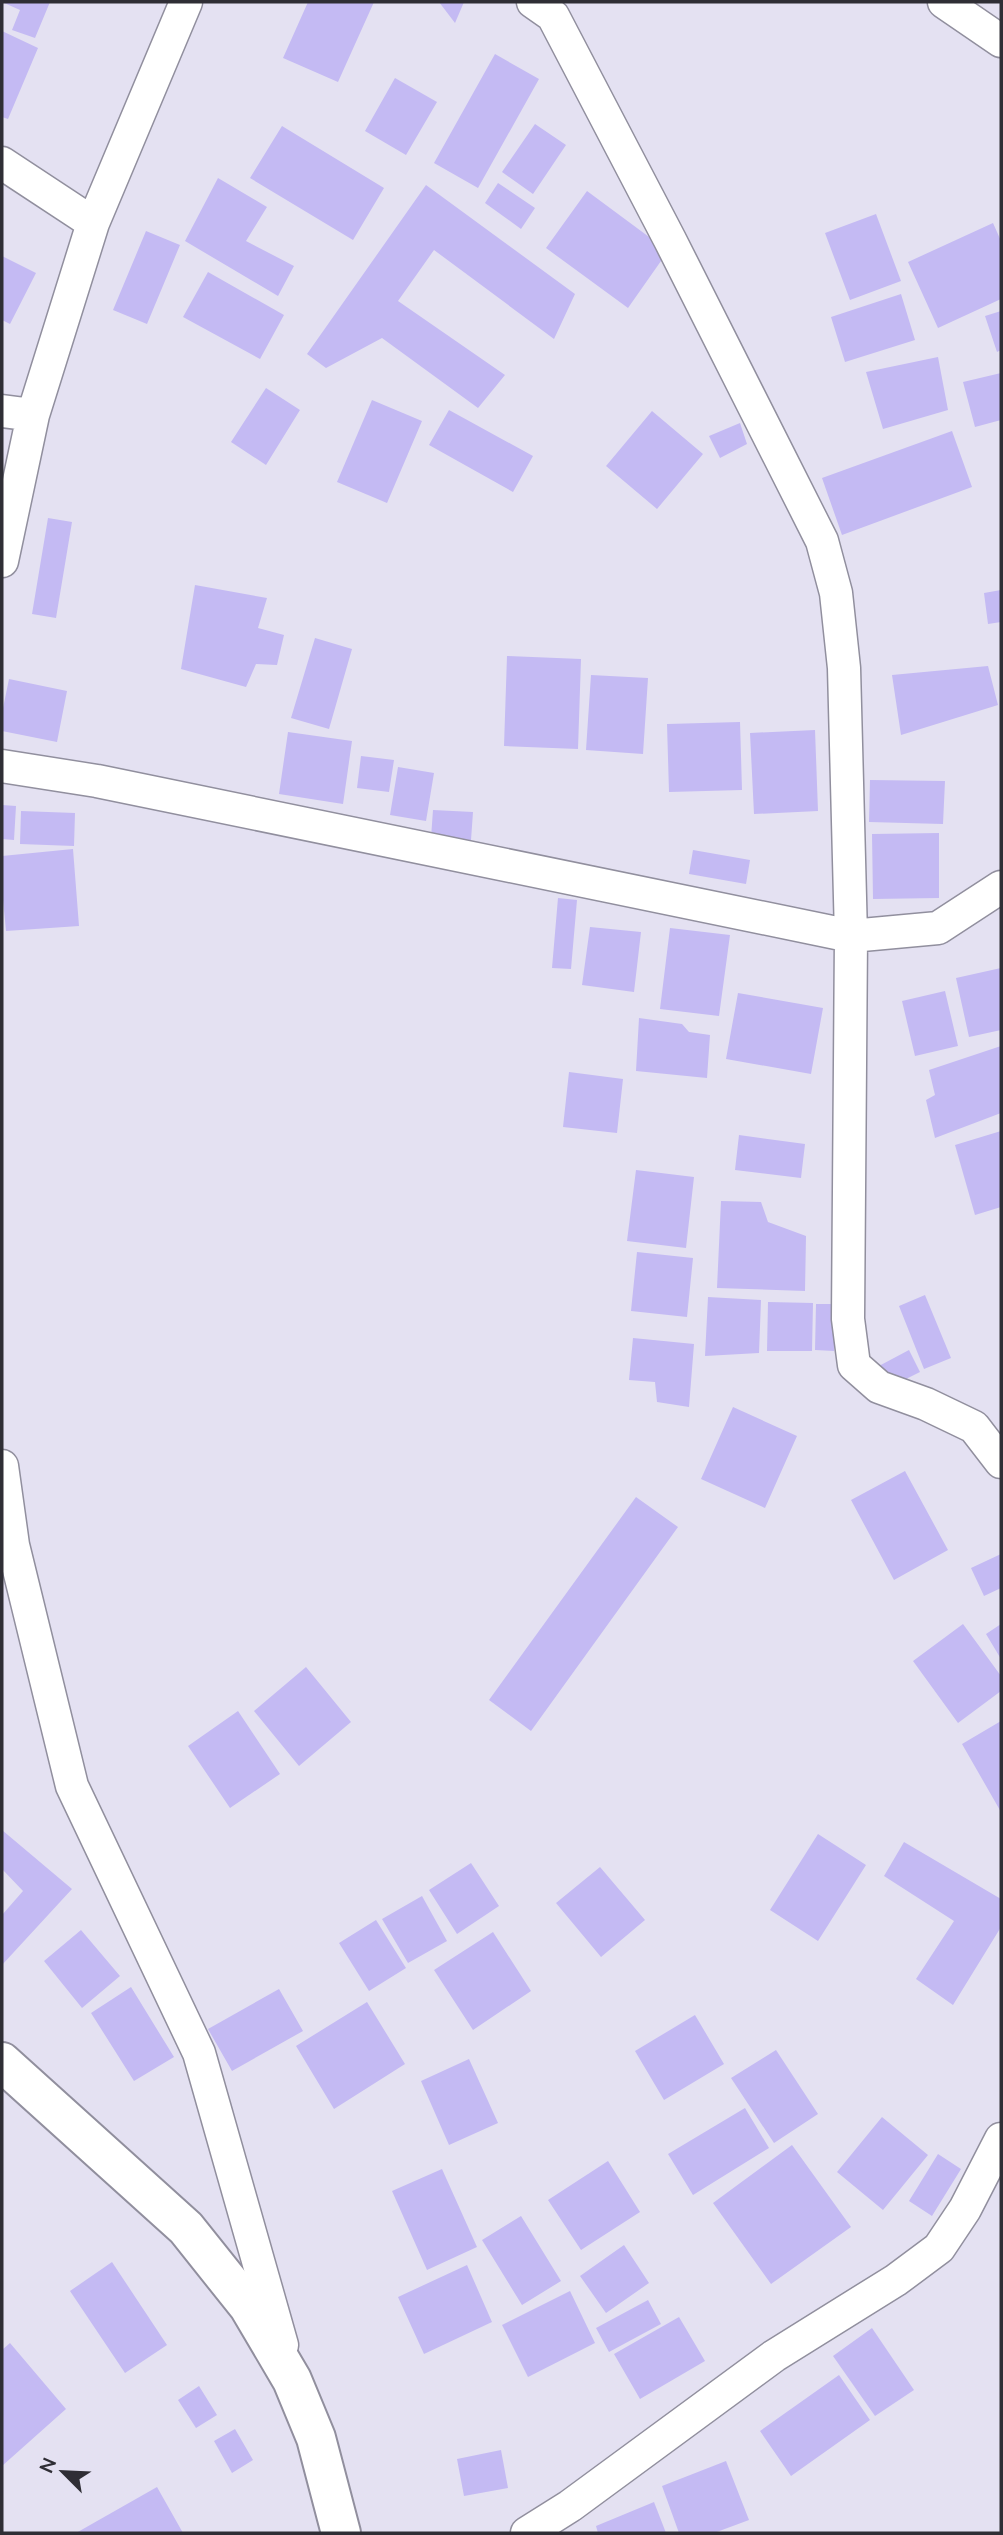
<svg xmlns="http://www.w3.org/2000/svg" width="1003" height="2535" font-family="'Nunito Sans',sans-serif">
<rect width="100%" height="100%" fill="#e4e1f2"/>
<!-- building -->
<path fill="#c4baf3" d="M2,2H50L35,38L12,30L20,10Z
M308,2H374L338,82L283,58Z
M439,2H464L455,23Z
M2,31L38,48L8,119L2,117Z
M495,54L539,79L478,188L434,163Z
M395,78L437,102L406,155L365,131Z
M535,124L566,145L533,194L502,172Z
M282,126L384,188L353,240L250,178Z
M218,178L267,207L246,241L294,266L278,296L185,241Z
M498,183L535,208L521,229L485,203Z
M426,185L575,294L554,339L434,250L398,301L505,375L478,408L382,338L326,368L307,354Z
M587,191L668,251L628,308L546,248Z
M876,214L901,281L850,300L825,233Z
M993,223L1001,241V299L938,328L908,262Z
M146,231L180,245L147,324L113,310Z
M2,256L36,273L10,324L2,320Z
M208,272L284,315L260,359L183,317Z
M901,294L915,340L845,362L831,317Z
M1001,311V350L997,352L985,316Z
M938,357L948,410L883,429L866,372Z
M1001,373V420L975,427L963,382Z
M266,388L300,410L266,465L231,442Z
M372,400L422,421L387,503L337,482Z
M449,410L533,456L513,492L429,445Z
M652,411L703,454L657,509L606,466Z
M740,423L747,444L720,458L709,436Z
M952,431L972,487L842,535L822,478Z
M48,518L72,522L56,618L32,614Z
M195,585L267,598L258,628L284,635L277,665L256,664L246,687L181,669Z
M1001,590V622L988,624L984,593Z
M315,638L352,649L329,729L291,718Z
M507,656L581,659L578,749L504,746Z
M988,666L998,705L901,735L892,675Z
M591,675L648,678L643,754L586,750Z
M9,679L67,691L57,742L2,731V713Z
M740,722L742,790L669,792L667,724Z
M815,730L818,811L754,814L750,733Z
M288,732L352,741L343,804L279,794Z
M361,756L394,760L389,792L357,788Z
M398,767L434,773L426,821L390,815Z
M870,780L945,781L943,824L869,822Z
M2,805L16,806L14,840L2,839Z
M433,810L473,812L471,840L431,838Z
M21,811L75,813L74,846L20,844Z
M939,833V898L873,899L872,834Z
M73,849L79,926L6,931L2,889V856Z
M693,850L750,860L746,884L689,874Z
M558,898L577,900L571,969L552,968Z
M590,927L641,932L634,992L582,985Z
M670,928L730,935L719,1016L660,1009Z
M1001,968V1030L969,1037L956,978Z
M945,991L958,1046L915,1056L902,1001Z
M738,993L823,1008L811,1074L726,1059Z
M639,1018L682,1024L689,1032L710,1035L707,1078L636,1071Z
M1001,1046V1113L935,1138L926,1100L935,1095L929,1070Z
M569,1072L623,1079L617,1133L563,1127Z
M1001,1131V1207L975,1215L955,1145Z
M739,1135L805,1144L801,1178L735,1170Z
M636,1170L694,1177L686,1248L627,1241Z
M721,1201L761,1202L768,1222L806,1236L805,1291L717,1288Z
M637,1252L693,1258L687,1317L631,1311Z
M925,1295L951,1358L924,1369L899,1306Z
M708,1297L761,1300L759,1353L705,1356Z
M768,1302L813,1303L812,1351H767Z
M816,1304H835L834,1351L815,1350Z
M633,1338L694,1344L689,1407L657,1402L655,1382L629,1380Z
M909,1350L920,1372L888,1388L877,1367Z
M733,1407L797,1436L765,1508L701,1479Z
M905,1471L948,1550L894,1580L851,1500Z
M636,1497L678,1527L531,1731L489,1700Z
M1001,1554V1588L984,1596L971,1568Z
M963,1624L1001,1676V1691L958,1723L913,1661Z
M1001,1624V1659L986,1634Z
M306,1667L351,1722L299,1766L254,1711Z
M238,1711L280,1774L230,1808L188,1746Z
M1001,1721V1812L962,1744Z
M2,1830L72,1889L2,1965V1915L23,1891L2,1869Z
M818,1834L866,1865L818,1941L770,1910Z
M904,1842L1001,1899V1927L953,2005L916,1979L954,1921L884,1876Z
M471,1863L499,1906L457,1934L429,1890Z
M600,1867L645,1920L601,1957L556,1903Z
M422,1896L447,1941L408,1963L382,1919Z
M376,1920L406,1968L369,1991L339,1943Z
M81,1930L120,1976L82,2008L44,1961Z
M493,1932L531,1991L473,2030L434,1970Z
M131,1987L174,2057L134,2081L91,2013Z
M279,1989L303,2031L232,2071L208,2029Z
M367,2002L405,2064L334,2109L296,2046Z
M695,2015L724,2064L664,2100L635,2051Z
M776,2050L818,2114L774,2143L731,2078Z
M469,2059L498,2123L449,2145L421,2081Z
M745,2108L769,2148L693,2195L668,2154Z
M882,2117L928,2155L883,2210L837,2172Z
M792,2145L851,2227L771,2284L713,2203Z
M938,2154L961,2169L932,2216L909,2201Z
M608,2161L640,2212L581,2250L548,2200Z
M442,2169L477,2247L427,2270L392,2191Z
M521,2216L561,2281L522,2305L482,2240Z
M624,2245L649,2283L606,2313L580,2276Z
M112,2262L167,2345L125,2373L70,2291Z
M467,2265L492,2322L424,2354L398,2297Z
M570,2291L595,2343L528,2377L502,2325Z
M648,2300L661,2324L609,2352L596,2328Z
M679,2317L705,2361L640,2399L614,2354Z
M872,2328L914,2390L875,2416L833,2356Z
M10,2343L66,2409L2,2466V2350Z
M839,2375L870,2420L791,2476L760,2431Z
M199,2386L217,2415L196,2428L178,2400Z
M235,2429L253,2460L232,2473L214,2441Z
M501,2450L508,2488L464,2496L457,2459Z
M726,2461L749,2520L714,2533H679L662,2486Z
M157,2487L183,2533H76Z
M654,2502L666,2533H598L596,2526Z"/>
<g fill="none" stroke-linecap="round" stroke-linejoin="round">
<defs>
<path id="minor" d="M533,2L553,16L670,240L822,541L836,593L844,668L851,936L848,1319L854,1365L879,1387L926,1404L974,1427L1001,1462
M944,2L1001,41
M2,163L93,223
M2,411L33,415
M2,561L33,415L93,223L186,2
M2,766L97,781L851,936L938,928L1001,887
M2,1466L13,1545L72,1786L199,2053L282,2345
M527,2533L570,2506L774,2356L896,2280L939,2248L965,2209L1001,2139"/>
<path id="tertiary" d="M2,2062L186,2228L249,2307L292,2380L316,2438L341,2533"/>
</defs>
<!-- minor casing -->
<use href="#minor" stroke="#918f9e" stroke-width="35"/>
<!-- tertiary casing -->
<use href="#tertiary" stroke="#918f9e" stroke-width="42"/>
<!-- minor -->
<use href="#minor" stroke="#fff" stroke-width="32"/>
<!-- tertiary -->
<use href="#tertiary" stroke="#fff" stroke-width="38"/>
</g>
<!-- border -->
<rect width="1003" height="2535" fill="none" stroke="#2f2e35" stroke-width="7"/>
<!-- north arrow -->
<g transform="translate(63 2472) rotate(294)" stroke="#e4e1f2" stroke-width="5" paint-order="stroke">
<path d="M0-5L12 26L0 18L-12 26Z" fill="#2f2e35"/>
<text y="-10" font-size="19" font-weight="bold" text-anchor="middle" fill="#2f2e35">N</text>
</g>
</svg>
